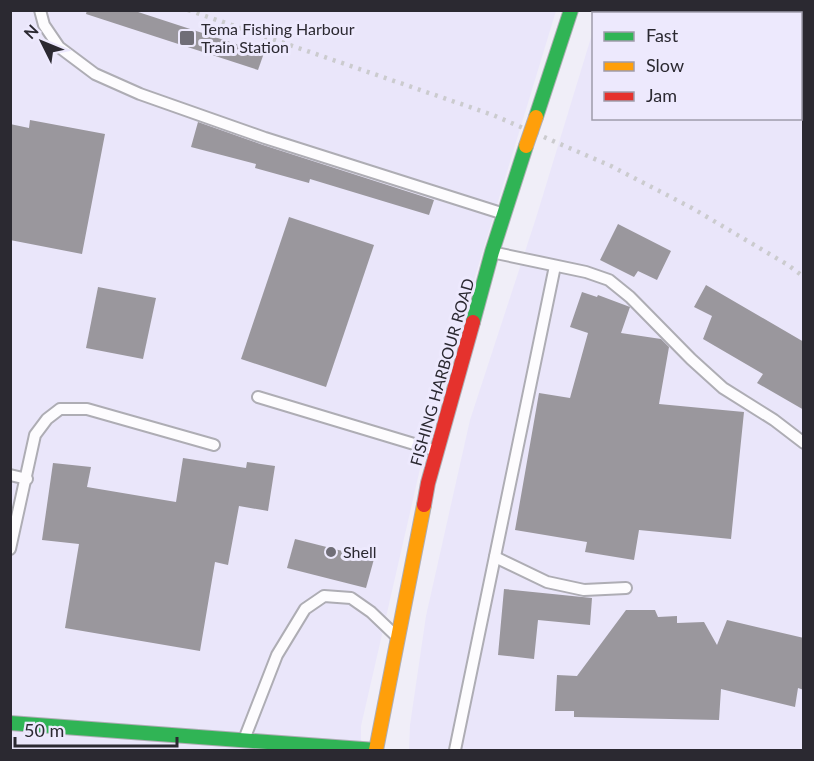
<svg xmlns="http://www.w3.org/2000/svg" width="814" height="761" viewBox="0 0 814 761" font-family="Lato,sans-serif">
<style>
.built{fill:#eae6fa}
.building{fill:#9a979d}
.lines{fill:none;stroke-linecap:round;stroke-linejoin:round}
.lane-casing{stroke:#aeadb4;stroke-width:14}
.fast-casing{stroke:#aeadb4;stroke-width:16}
.slow-casing{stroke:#aeadb4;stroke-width:16}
.jam-casing{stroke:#aeadb4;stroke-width:16}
.lane{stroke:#fdfcfe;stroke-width:10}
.fast{stroke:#30b455;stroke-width:14}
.slow{stroke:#ff9f0a;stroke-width:14}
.jam{stroke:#e5322d;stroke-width:14}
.rail{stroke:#cbcbce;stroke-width:4.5;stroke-dasharray:3 6;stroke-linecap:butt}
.slow-bridge-casing{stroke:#aeadb4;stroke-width:16;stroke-linecap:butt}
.slow-bridge{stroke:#ff9f0a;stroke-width:14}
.poi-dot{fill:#706e77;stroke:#ede9fd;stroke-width:2}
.labels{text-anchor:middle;stroke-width:6;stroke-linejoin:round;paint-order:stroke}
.poi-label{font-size:16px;fill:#2b2931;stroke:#ede9fd;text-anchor:start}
.street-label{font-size:16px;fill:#2b2931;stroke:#ede9fd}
</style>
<rect width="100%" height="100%" fill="#f0eef8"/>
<g class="built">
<polygon points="10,11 556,11 431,421 361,726 361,750 11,750"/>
<polygon points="600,11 803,11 803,750 409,750 410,725 426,616 470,420 536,218 593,31 594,118 800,118 800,14 599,13"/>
</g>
<g class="building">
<polygon points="87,10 132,10 264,53 258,70 86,14"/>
<polygon points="30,120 105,134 82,254 10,240 10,124 29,128"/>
<polygon points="198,122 263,145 434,200 429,215 310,179 309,183 255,168 256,164 191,147"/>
<polygon points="289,217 374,245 326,387 241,359"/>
<polygon points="618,224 671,251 657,280 638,271 634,277 600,260"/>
<polygon points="706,285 804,342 804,410 757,383 763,374 703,339 712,316 694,307"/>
<polygon points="98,287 156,298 143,359 86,348"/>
<polygon points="582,292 597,297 598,295 630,307 621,333 661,339 669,347 659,404 744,412 731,539 639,530 634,560 585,552 587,542 515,530 539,393 570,398 588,333 570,327"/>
<polygon points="183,458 246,468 247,462 275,466 268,511 239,506 228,565 215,562 200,651 65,628 79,544 42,540 53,463 91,467 87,487 176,502"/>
<polygon points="295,539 374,559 366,588 287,568"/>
<polygon points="504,589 592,598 590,625 538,620 534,659 498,655"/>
<polygon points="626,610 655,610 658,617 677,616 677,623 704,622 717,645 727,620 804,638 804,690 798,688 795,707 721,689 719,720 574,717 574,711 555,711 557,675 577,676"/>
</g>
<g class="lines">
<g class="lane-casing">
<g id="lane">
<polyline points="40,10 44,25 59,47 95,74 140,94 265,138 501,213"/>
<polyline points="648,10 656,14"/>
<polyline points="800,59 804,60"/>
<polyline points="496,253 586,272 609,280 630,297 691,359 723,388 774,420 804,443"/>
<polyline points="258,397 434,450"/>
<polyline points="10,475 27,479"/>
<polyline points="10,549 35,435 47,419 60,409 87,409 214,445"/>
<polyline points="495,557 547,582 584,590 626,588"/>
<polyline points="245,737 277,655 305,609 324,596 351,598 371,612 394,634"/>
<polyline points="455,750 555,266"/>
</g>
</g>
<g class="fast-casing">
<g id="fast">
<polyline points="536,117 571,10"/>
<polyline points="473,322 492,252 526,146"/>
<polyline points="10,723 376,750"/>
</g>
</g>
<g class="slow-casing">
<polyline id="slow" points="376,750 424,505"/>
</g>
<g class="jam-casing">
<polyline id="jam" points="424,505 428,483 473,322"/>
</g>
<use href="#lane" class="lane"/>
<use href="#fast" class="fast"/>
<use href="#slow" class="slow"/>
<use href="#jam" class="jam"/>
<polyline class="rail" points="188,10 493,115 611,166 692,208 788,265 804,277"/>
<g class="slow-bridge-casing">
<polyline id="slow-bridge" points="526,146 536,117"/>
</g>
<use href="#slow-bridge" class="slow-bridge"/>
</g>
<g class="poi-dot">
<rect x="179" y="30" width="16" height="16" rx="3"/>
<circle cx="331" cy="552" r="6"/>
</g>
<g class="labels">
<g class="poi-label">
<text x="201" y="35">Tema Fishing Harbour<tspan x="201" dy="18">Train Station</tspan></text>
<text x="343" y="558">Shell</text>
</g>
<g class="street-label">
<text transform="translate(442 372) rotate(-74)" y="6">FISHING HARBOUR ROAD</text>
</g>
</g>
<rect width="814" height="761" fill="none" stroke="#2b2931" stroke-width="24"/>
<rect x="592" y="12" width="210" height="108" fill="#ede9fd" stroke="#9f9cab" stroke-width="1.5"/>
<rect x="604" y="32" width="30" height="9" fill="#30b455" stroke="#9f9cab" stroke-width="1.5"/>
<text x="646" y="42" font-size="18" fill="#2b2931">Fast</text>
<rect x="604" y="62" width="30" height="9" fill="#ff9f0a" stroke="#9f9cab" stroke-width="1.5"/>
<text x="646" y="72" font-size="18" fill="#2b2931">Slow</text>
<rect x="604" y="92" width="30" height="9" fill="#e5322d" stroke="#9f9cab" stroke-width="1.5"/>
<text x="646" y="102" font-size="18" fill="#2b2931">Jam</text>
<g transform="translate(42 42) rotate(313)" stroke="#ede9fd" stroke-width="4.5" paint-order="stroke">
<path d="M0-4.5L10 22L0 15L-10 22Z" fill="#2b2931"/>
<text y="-9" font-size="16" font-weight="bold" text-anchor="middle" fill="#2b2931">N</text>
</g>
<path d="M15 737v9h162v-9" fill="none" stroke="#2b2931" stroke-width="3"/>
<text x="24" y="737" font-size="18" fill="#2b2931" stroke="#ede9fd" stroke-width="4.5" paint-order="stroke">50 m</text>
</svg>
